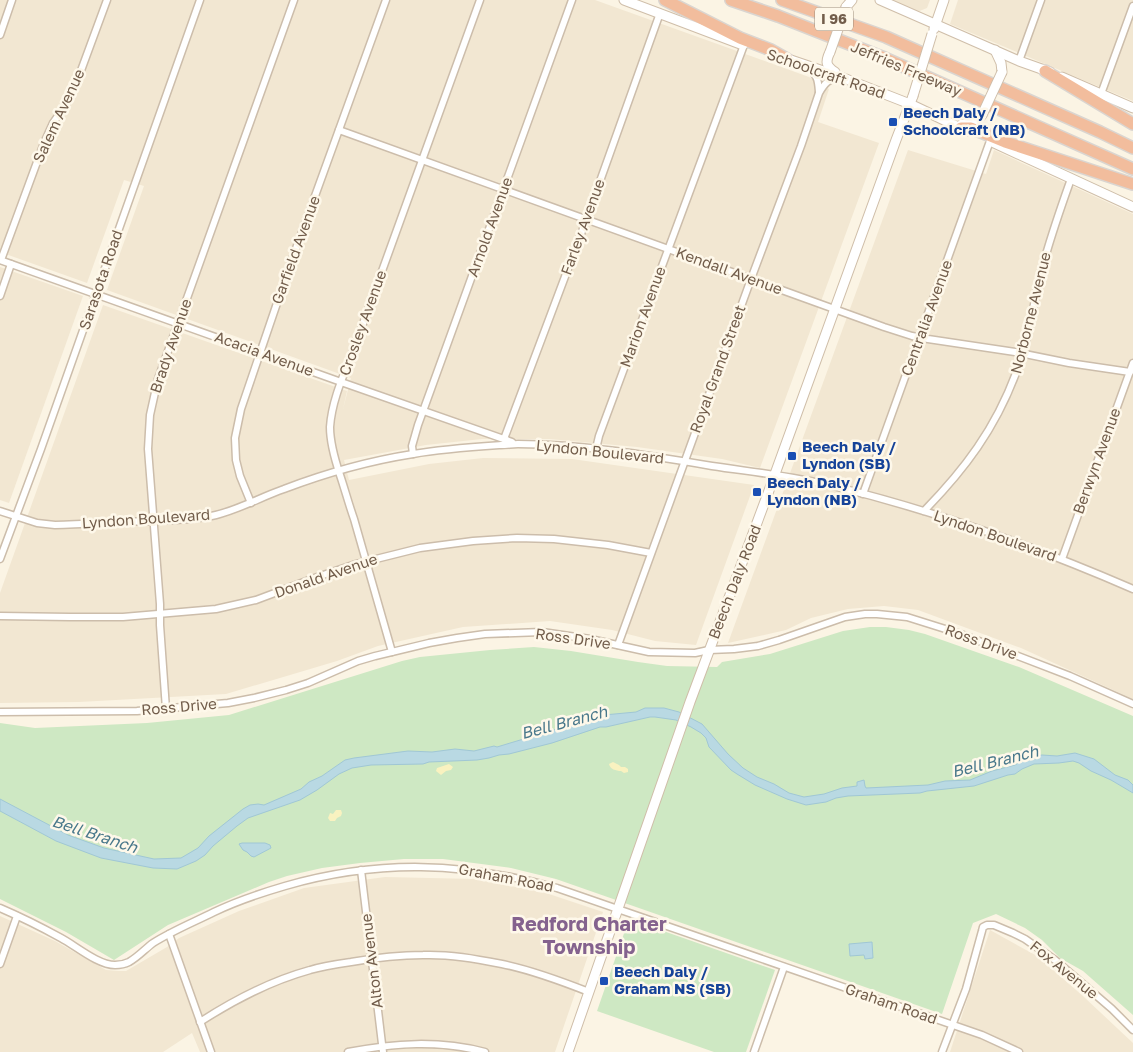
<svg xmlns="http://www.w3.org/2000/svg" width="1133" height="1052" viewBox="0 0 1133 1052" font-family="'Golos Text',sans-serif">
<style>
.residential{fill:#f2e7d2}
.green{fill:#cee8c3}
.sand{fill:#f9f2c0}
.water{fill:#b9d9e3;stroke:#a0c7d5}
.lines{fill:none;stroke-linecap:round;stroke-linejoin:round}
.minor-casing{stroke:#ccbdab;stroke-width:9}
.secondary-casing{stroke:#cfbea9;stroke-width:11}
.motorway-casing{stroke:#dad5d0;stroke-width:14}
.minor{stroke:#fff;stroke-width:6}
.secondary{stroke:#fff;stroke-width:9}
.motorway{stroke:#f2bd9d;stroke-width:11}
.secondary-bridge-casing{stroke:#cfbea9;stroke-width:11;stroke-linecap:butt}
.secondary-bridge{stroke:#fff;stroke-width:9}
.transit-dot{fill:#1a4fb4;stroke:#fef8ea;stroke-width:2}
.labels{text-anchor:middle;stroke-width:5;stroke-linejoin:round;paint-order:stroke}
.shield{fill:#fef8ea;stroke:#9c8c7b;stroke-width:1}
.shield-label{font-size:14px;font-weight:bold;fill:#725d4b}
.street-label{font-size:15px;fill:#725d4b;stroke:#fef8ea}
.transit-label{font-size:15px;font-weight:bold;fill:#164399;stroke:#fef8ea;text-anchor:start}
.water-label{font-size:16px;font-style:italic;fill:#49788b;stroke:#fef8ea}
.district-label{font-size:20px;font-weight:bold;fill:#84628e;stroke:#fef8ea}
</style>
<rect width="100%" height="100%" fill="#fbf4e4"/>
<g class="residential">
<polygon points="0,0 595,0 809,77 829,89 818,122 879,143 760,468 722,459 637,447 549,439 482,439 426,445 344,460 349,480 429,464 483,458 572,459 754,485 696,645 655,641 612,630 550,621 463,627 378,646 337,661 226,694 79,702 0,703 0,593 103,305 347,391 343,409 351,378 107,290 144,186 124,180 87,283 0,252"/>
<polygon points="892,0 930,0 927,8 917,12"/>
<polygon points="958,0 1133,0 1133,101 950,24"/>
<polygon points="908,150 986,174 994,150 1133,214 1133,699 1021,648 918,610 884,606 848,609 811,618 786,630 728,643"/>
<polygon points="0,267 83,296 9,503 0,500"/>
<polygon points="385,877 475,879 546,893 603,912 555,1052 200,1052 192,1033 163,1052 0,1052 0,916 55,941 106,970 119,971 126,971 167,947 179,938 239,911 304,888"/>
<polygon points="990,930 1037,956 1084,997 1133,1043 1133,1052 950,1052"/>
</g>
<g class="green">
<polygon points="870,627 886,627 909,630 925,634 1019,667 1133,716 1133,1015 1083,971 1060,958 1042,940 1025,928 996,914 973,923 942,1014 556,879 511,868 443,859 404,859 360,863 322,868 287,876 269,882 168,925 114,960 66,932 0,899 0,723 35,728 147,723 229,715 402,661 420,657 490,650 534,647 571,651 638,662 667,666 717,667 722,662 770,654 843,631"/>
<polygon points="629,919 775,970 746,1052 714,1052 597,1011"/>
</g>
<g class="sand">
<path d="M613,762L619,765L621,767H625L628,769V772L624,773L621,771C616,771 610,769 609,764Z"/>
<polygon points="449,764 453,767 451,770 446,771 441,775 436,771 437,768"/>
<polygon points="336,810 341,810 342,813 341,816 337,818 335,821 330,821 328,818 330,813 333,814"/>
</g>
<g class="water">
<polygon points="645,708 664,708 679,712 702,724 728,754 743,768 757,777 774,784 789,793 804,797 824,794 842,788 857,786 857,782 864,780 865,786 866,788 928,785 945,781 970,780 992,771 1015,765 1025,759 1031,757 1042,755 1057,756 1075,753 1094,759 1115,775 1128,780 1133,785 1133,793 1111,780 1091,771 1079,763 1073,761 1059,763 1034,764 1022,769 1015,774 1008,775 974,786 927,791 920,793 848,796 836,798 826,802 806,805 787,799 755,785 737,774 731,770 709,747 706,738 701,733 691,727 676,720 655,717 650,717 606,727 600,727 552,743 509,754 499,755 489,758 477,760 429,762 423,764 371,765 352,768 339,774 317,790 300,800 248,818 237,826 213,846 205,855 196,861 177,869 153,868 101,858 56,841 0,811 0,799 68,835 104,848 154,859 181,858 198,848 209,836 243,809 250,805 258,804 264,805 301,789 309,782 322,776 345,760 354,758 408,751 432,752 455,749 474,751 494,746 497,747 560,728 593,716 636,712"/>
<polygon points="242,843 265,843 270,845 271,848 254,857 251,856 247,852 243,850 239,844"/>
<polygon points="872,942 873,958 865,959 864,955 850,956 849,944"/>
</g>
<g class="lines">
<g class="minor-casing">
<g id="minor">
<polyline points="0,35 12,0"/>
<polyline points="1019,61 1041,0"/>
<path d="M806,67C818,76 818,79 819,92"/>
<polyline points="1101,94 1133,6"/>
<polyline points="339,130 884,327 912,336 928,339 1015,352 1069,363 1130,372"/>
<polyline points="0,260 341,382 512,442"/>
<polyline points="1,260 44,143 53,123 65,106 79,76 107,0"/>
<polyline points="0,296 11,264"/>
<polyline points="504,439 584,226 660,13"/>
<polyline points="596,449 599,436 744,45"/>
<polyline points="413,454 412,446 418,425 572,0"/>
<polyline points="863,494 990,141"/>
<polyline points="251,503 240,476 236,460 235,438 241,409 290,265 386,0"/>
<path d="M0,511L37,523L55,525C87,524 118,522 150,521C172,520 195,520 216,515C240,509 261,497 284,489C326,473 368,461 413,454C442,449 472,447 501,445C507,445 513,444 518,444C583,444 648,455 712,466C752,472 793,476 833,486C936,511 1036,547 1133,589"/>
<path d="M924,511C965,469 995,429 1016,373C1028,344 1032,311 1039,281C1047,246 1059,213 1071,179"/>
<polyline points="0,559 41,449 200,0"/>
<polyline points="1062,559 1133,363"/>
<polyline points="0,616 70,617 123,617 216,609 256,600 320,576 356,564 420,548 473,541 517,538 554,539 608,545 651,553"/>
<path d="M618,645L751,279L801,146L819,93C824,84 829,78 840,77"/>
<path d="M392,652C379,608 367,563 354,519C349,505 345,490 340,475C335,460 330,444 330,427C332,398 346,370 356,343L480,0"/>
<polyline points="166,709 160,625 160,604 148,449 150,415 158,379 294,0"/>
<polyline points="0,712 137,711 228,703 254,698 286,690 308,683 358,661 375,656 429,643 457,638 485,634 542,632 590,639 649,652 695,653 709,650 734,649 758,646 779,640 845,617 865,614 877,614 907,617 958,633 1070,676 1133,704"/>
<polyline points="361,870 383,1052"/>
<path d="M0,908C21,917 41,927 61,938C76,946 98,965 115,965C120,965 125,964 129,962C138,957 145,949 153,943C172,931 194,922 214,912C237,901 261,893 285,886C379,859 463,862 557,888L982,1035L1019,1052"/>
<polyline points="169,934 211,1052"/>
<polyline points="0,964 17,916"/>
<path d="M200,1022C234,1000 270,981 310,970C323,966 337,964 351,962C374,958 399,955 423,955C449,954 476,959 502,964C532,970 561,981 589,992"/>
<path d="M348,1052C394,1043 439,1040 485,1052"/>
<polyline points="754,1052 784,967"/>
<polyline points="942,1052 966,989 982,931 983,927 987,925 994,925 1013,933 1025,939 1055,960 1112,1009 1133,1030"/>
</g>
</g>
<g class="secondary-casing">
<g id="secondary">
<polyline points="624,0 743,45"/>
<polyline points="880,0 1019,61 1050,72"/>
<polyline points="846,7 852,0"/>
<polyline points="934,29 944,0"/>
<polyline points="995,50 1001,63 1002,72"/>
<path d="M830,52C825,62 826,66 835,72"/>
<polyline points="782,57 841,77 910,104 967,131"/>
<polyline points="1062,77 1133,108"/>
<path d="M962,124C971,124 976,121 982,115"/>
<polyline points="992,142 1133,207"/>
<polyline points="568,1052 690,702 767,496 896,140 913,96"/>
</g>
</g>
<g class="motorway-casing">
<g id="motorway">
<polyline points="665,0 740,38 771,50 787,59"/>
<polyline points="731,0 778,16 882,57 1133,169"/>
<polyline points="782,0 886,37 1100,132 1133,148"/>
<polyline points="1045,71 1133,124"/>
<polyline points="961,128 971,128 1005,142 1133,184"/>
</g>
</g>
<use href="#minor" class="minor"/>
<use href="#secondary" class="secondary"/>
<use href="#motorway" class="motorway"/>
<g class="secondary-bridge-casing">
<g id="secondary-bridge">
<polyline points="830,52 846,7"/>
<polyline points="913,96 932,34"/>
<polyline points="982,115 1002,72"/>
</g>
</g>
<use href="#secondary-bridge" class="secondary-bridge"/>
</g>
<g class="transit-dot">
<rect x="888" y="117" width="10" height="10" rx="2.5"/>
<rect x="787" y="451" width="10" height="10" rx="2.5"/>
<rect x="752" y="487" width="10" height="10" rx="2.5"/>
<rect x="599" y="976" width="10" height="10" rx="2.5"/>
</g>
<g class="labels">
<rect class="shield" x="815" y="7.5" width="38" height="23" rx="4"/>
<g class="shield-label">
<text x="834" y="24">I 96</text>
</g>
<g class="street-label">
<text transform="translate(906 69) rotate(23)" y="5">Jeffries Freeway</text>
<text transform="translate(826 74) rotate(19)" y="5">Schoolcraft Road</text>
<text transform="translate(59 116) rotate(-65)" y="5">Salem Avenue</text>
<text transform="translate(490 227) rotate(-70)" y="5">Arnold Avenue</text>
<text transform="translate(583 227) rotate(-70)" y="5">Farley Avenue</text>
<text transform="translate(296 250) rotate(-70)" y="5">Garfield Avenue</text>
<text transform="translate(729 271) rotate(20)" y="5">Kendall Avenue</text>
<text transform="translate(101 280) rotate(-71)" y="5">Sarasota Road</text>
<text transform="translate(1031 313) rotate(-76)" y="5">Norborne Avenue</text>
<text transform="translate(643 317) rotate(-70)" y="5">Marion Avenue</text>
<text transform="translate(927 318) rotate(-70)" y="5">Centralia Avenue</text>
<text transform="translate(363 323) rotate(-70)" y="5">Crosley Avenue</text>
<text transform="translate(171 346) rotate(-71)" y="5">Brady Avenue</text>
<text transform="translate(264 354) rotate(20)" y="5">Acacia Avenue</text>
<text transform="translate(718 369) rotate(-70)" y="5">Royal Grand Street</text>
<text transform="translate(600 452) rotate(6)" y="5">Lyndon Boulevard</text>
<text transform="translate(1097 461) rotate(-70)" y="5">Berwyn Avenue</text>
<text transform="translate(146 519) rotate(-4)" y="5">Lyndon Boulevard</text>
<text transform="translate(995 536) rotate(19)" y="5">Lyndon Boulevard</text>
<text transform="translate(326 576) rotate(-19)" y="5">Donald Avenue</text>
<text transform="translate(735 582) rotate(-69)" y="5">Beech Daly Road</text>
<text transform="translate(573 639) rotate(8)" y="5">Ross Drive</text>
<text transform="translate(981 642) rotate(20)" y="5">Ross Drive</text>
<text transform="translate(179 707) rotate(-5)" y="5">Ross Drive</text>
<text transform="translate(506 878) rotate(11)" y="5">Graham Road</text>
<text transform="translate(372 961) rotate(-97)" y="5">Alton Avenue</text>
<text transform="translate(1064 970) rotate(39)" y="5">Fox Avenue</text>
<text transform="translate(891 1004) rotate(19)" y="5">Graham Road</text>
</g>
<g class="transit-label">
<text x="903" y="118">Beech Daly /<tspan x="903" dy="17">Schoolcraft (NB)</tspan></text>
<text x="802" y="452">Beech Daly /<tspan x="802" dy="17">Lyndon (SB)</tspan></text>
<text x="767" y="488">Beech Daly /<tspan x="767" dy="17">Lyndon (NB)</tspan></text>
<text x="614" y="977">Beech Daly /<tspan x="614" dy="17">Graham NS (SB)</tspan></text>
</g>
<g class="water-label">
<text transform="translate(564 722) rotate(-15)" y="6">Bell Branch</text>
<text transform="translate(995 761) rotate(-14)" y="6">Bell Branch</text>
<text transform="translate(95 834) rotate(18)" y="6">Bell Branch</text>
</g>
<g class="district-label">
<text x="589" y="931">Redford Charter<tspan x="589" dy="23">Township</tspan></text>
</g>
</g>
</svg>
